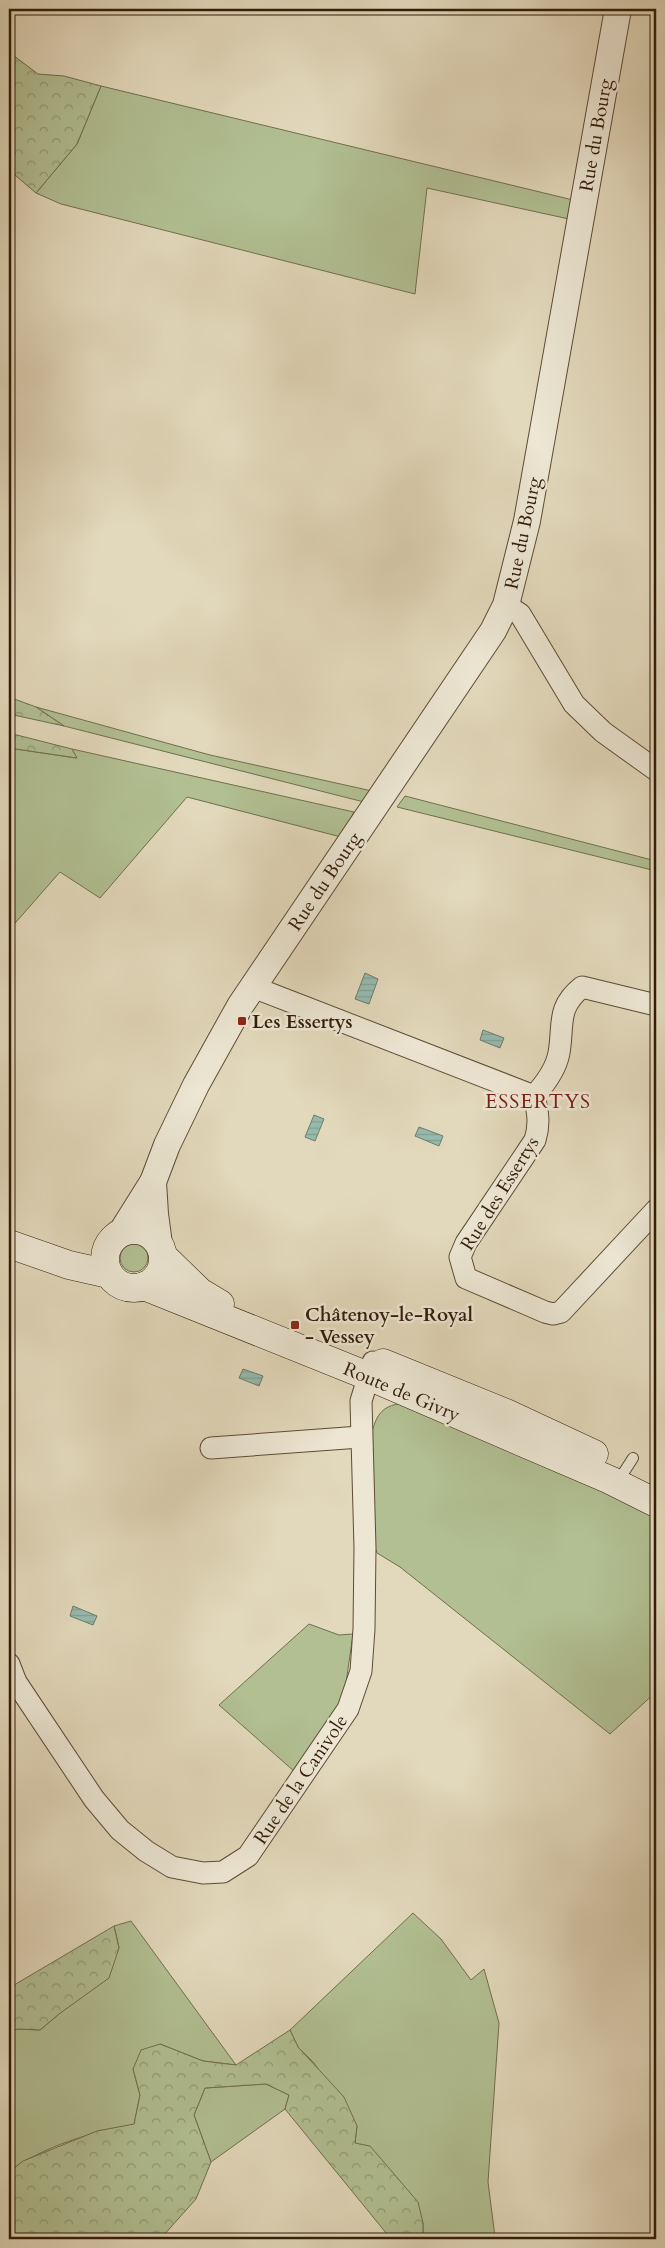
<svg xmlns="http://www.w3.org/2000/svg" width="665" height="2248" viewBox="0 0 665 2248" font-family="Cardo,serif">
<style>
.green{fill:#b1bf92;stroke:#726e4d}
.forest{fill:url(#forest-crowns);stroke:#726e4d}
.water{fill:url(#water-rules);stroke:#6d7b6c}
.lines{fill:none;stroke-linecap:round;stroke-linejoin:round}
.service-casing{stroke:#5e4b35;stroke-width:12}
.minor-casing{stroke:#5e4b35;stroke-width:23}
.tertiary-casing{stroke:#5e4b35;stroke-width:28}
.secondary-casing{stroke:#321c08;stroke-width:29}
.service{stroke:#ece6d3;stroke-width:10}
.minor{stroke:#ece6d3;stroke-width:21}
.tertiary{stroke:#ece6d3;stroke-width:26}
.secondary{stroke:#ece6d3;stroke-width:28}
.poi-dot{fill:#8f2418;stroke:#ece6d3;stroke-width:2}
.labels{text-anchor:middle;stroke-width:5;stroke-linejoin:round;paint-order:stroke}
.street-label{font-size:19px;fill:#321c08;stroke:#ece6d3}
.poi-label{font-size:19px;font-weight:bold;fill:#321c08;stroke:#ece6d3;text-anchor:start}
.neighbourhood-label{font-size:20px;letter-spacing:1px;fill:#7a1f14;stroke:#ece6d3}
</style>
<defs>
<pattern id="forest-crowns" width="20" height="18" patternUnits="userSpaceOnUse" patternTransform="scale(1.25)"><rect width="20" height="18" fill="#b1bf92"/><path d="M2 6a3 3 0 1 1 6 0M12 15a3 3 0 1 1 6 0" fill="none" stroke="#919a75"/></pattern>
<pattern id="water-rules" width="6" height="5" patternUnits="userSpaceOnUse" patternTransform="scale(1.25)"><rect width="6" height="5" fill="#95baae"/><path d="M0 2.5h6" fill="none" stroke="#819f94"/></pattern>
</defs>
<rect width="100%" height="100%" fill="#e2d8bb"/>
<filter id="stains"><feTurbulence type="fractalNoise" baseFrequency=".004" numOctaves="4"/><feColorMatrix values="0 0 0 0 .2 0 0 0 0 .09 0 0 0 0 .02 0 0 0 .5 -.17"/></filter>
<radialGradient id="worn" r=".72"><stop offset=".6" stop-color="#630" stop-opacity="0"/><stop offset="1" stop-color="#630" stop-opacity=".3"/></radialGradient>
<g class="green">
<polygon points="101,86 573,200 569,219 427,188 415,294 61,204 36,193 77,144"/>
<polygon points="36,707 210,755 372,791 364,802 64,726"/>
<polygon points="9,748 76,758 72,749 354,812 341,837 187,797 100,898 60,872 9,930"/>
<polygon points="405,796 656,861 656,871 397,807"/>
<circle cx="134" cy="1258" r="14"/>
<path d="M409,1402L656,1511V1692L610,1734L400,1567L377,1553L373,1542L372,1432C378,1409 386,1405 409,1402Z"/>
<polygon points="309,1624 339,1635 353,1634 345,1690 332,1719 295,1772 219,1705"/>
<polygon points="413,1913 441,1939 471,1980 484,1969 499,2023 488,2182 495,2237 492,2239 423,2239 423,2223 355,2143 357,2126 314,2063 298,2047 290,2030"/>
<path d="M131,1921L236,2065L203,2061L160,2044L133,2069L140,2095L134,2125C92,2132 43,2146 9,2172V2031L18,2029L40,2030L59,2014L119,1948L114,1926Z"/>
<polygon points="266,2084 289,2095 285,2109 211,2162 194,2115 205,2088"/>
</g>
<g class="forest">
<polygon points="9,52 38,74 64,76 101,86 77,144 36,193 9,170"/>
<polygon points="9,697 36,707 64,726 9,714"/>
<polygon points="9,733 72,749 77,758 9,748"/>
<polygon points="114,1926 119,1948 109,1978 59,2014 40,2030 18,2029 9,2031 9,1988"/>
<polygon points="290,2030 298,2047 344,2097 357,2126 355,2143 370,2146 418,2202 423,2223 423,2239 391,2239 285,2109 289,2095 266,2084 205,2088 194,2115 211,2162 196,2199 162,2237 156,2239 9,2239 9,2172 23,2161 97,2131 134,2124 140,2095 133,2069 141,2050 160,2044 203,2061 236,2065"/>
</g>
<g class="water">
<polygon points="365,973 378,979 369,1004 355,999"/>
<polygon points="483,1030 504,1038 500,1048 480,1040"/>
<polygon points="314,1115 324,1119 315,1141 305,1137"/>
<polygon points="419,1127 443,1136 439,1146 415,1136"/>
<polygon points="243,1369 263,1376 259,1386 239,1378"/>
<polygon points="73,1606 97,1616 93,1625 70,1616"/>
</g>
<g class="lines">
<g class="service-casing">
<polyline id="service" points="617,1483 633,1458"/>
</g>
<g class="minor-casing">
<g id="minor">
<polyline points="506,605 520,614 574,704 603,732 656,770"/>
<polyline points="253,987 534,1096"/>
<path d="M534,1096C538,1112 540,1124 535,1140L466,1243L460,1257L466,1278L545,1312L553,1314L561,1312L656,1210"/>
<path d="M534,1096C545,1084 556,1069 559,1053C564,1024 556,1008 582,987L656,1005"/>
<polyline points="211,1448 360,1437"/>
<polyline points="9,1664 16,1682 94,1799 120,1830 146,1851 172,1867 203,1873 223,1872 248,1856 348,1709 361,1671 364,1629 365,1548 361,1401 373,1362"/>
</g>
</g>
<g class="tertiary-casing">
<g id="tertiary">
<polyline points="153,1182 155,1214 159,1244"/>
<polyline points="121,1233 153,1182 167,1145 196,1085 240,1006 493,631 506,605 527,521 618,9"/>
</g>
</g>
<g class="secondary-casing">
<g id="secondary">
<circle cx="134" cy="1259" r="29"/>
<polyline points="9,1244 69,1265 109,1274"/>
<polyline points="163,1256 200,1292 220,1304"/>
<polyline points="144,1286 368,1376 610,1480 656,1503"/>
<polyline points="383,1363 506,1413 594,1454"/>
</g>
</g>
<use href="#service" class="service"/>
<use href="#minor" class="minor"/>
<use href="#tertiary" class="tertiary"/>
<use href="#secondary" class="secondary"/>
</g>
<g class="poi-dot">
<rect x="237" y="1016" width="10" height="10" rx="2.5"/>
<rect x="290" y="1320" width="10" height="10" rx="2.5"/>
</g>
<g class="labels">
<g class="street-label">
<text transform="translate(595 135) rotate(-80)" y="7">Rue du Bourg</text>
<text transform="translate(522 533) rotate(-78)" y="7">Rue du Bourg</text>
<text transform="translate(324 881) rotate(-56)" y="7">Rue du Bourg</text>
<text transform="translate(499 1193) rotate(-58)" y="7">Rue des Essertys</text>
<text transform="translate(402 1391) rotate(23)" y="7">Route de Givry</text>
<text transform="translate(300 1779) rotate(-56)" y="7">Rue de la Canivole</text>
</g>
<g class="poi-label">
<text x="252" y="1028">Les Essertys</text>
<text x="305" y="1321">Châtenoy-le-Royal<tspan x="305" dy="22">- Vessey</tspan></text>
</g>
<g class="neighbourhood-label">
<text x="538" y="1108">ESSERTYS</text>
</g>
</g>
<rect width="665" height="2248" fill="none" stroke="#e2d8bb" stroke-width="30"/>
<rect x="10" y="10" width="645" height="2228" fill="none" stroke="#321c08" stroke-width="2.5"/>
<rect x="15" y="15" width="635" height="2218" fill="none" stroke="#321c08"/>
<rect width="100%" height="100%" filter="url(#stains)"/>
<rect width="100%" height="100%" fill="url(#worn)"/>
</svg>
